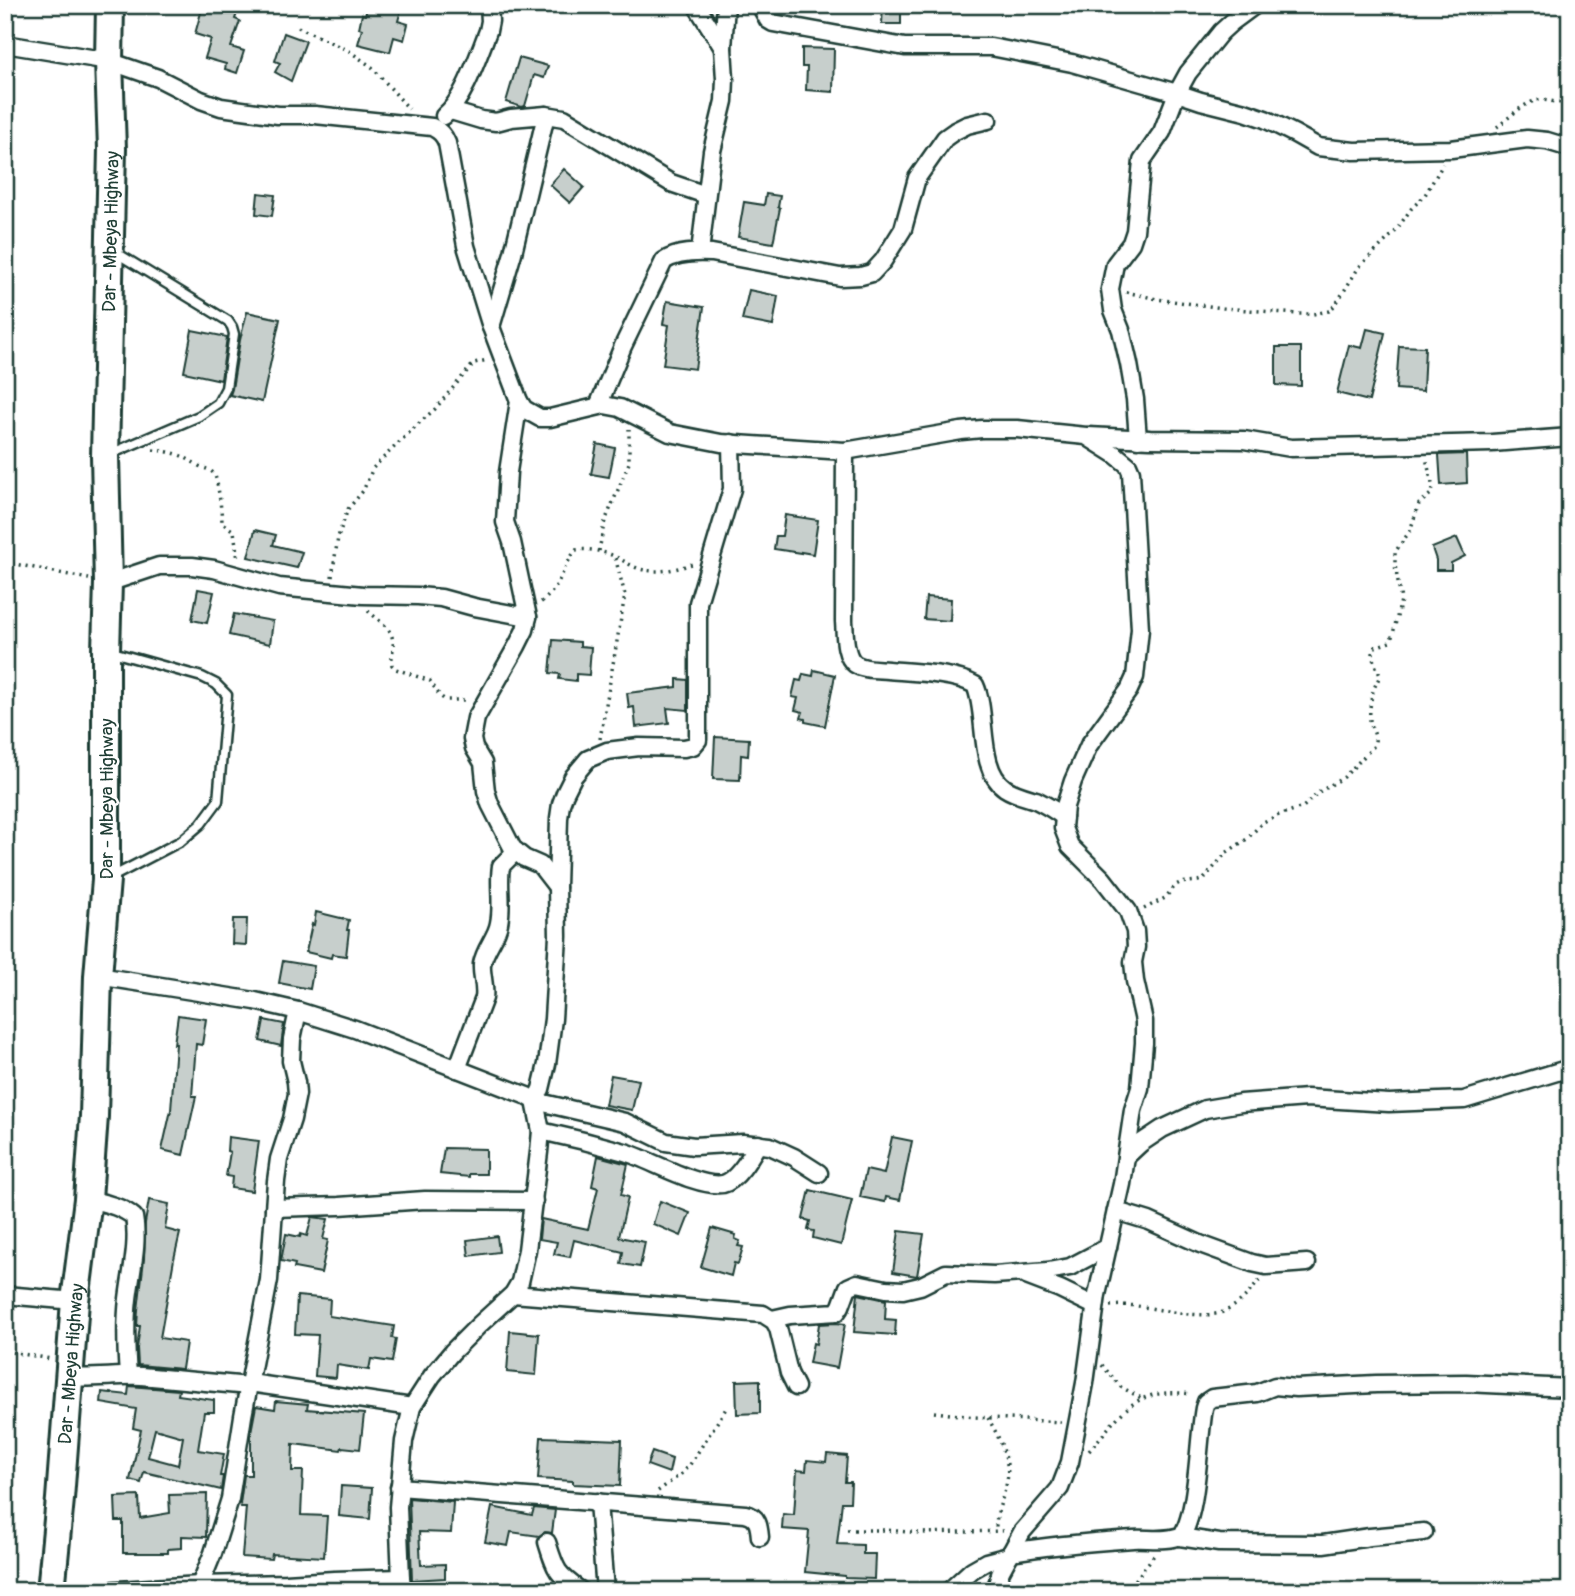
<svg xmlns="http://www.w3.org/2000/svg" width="1575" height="1596" viewBox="0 0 1575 1596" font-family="Pangolin,sans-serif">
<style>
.building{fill:#c7cfcc;stroke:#1f3d34;stroke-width:2;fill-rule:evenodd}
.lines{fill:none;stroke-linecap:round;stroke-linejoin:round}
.service-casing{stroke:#1f3d34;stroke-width:13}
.minor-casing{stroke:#1f3d34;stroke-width:21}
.trunk-casing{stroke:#1f3d34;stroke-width:32}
.path{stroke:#1f3d34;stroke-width:3.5;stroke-dasharray:2 5;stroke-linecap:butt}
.service{stroke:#fff;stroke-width:8}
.minor{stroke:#fff;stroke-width:16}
.trunk{stroke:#fff;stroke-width:26}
.labels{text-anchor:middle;stroke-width:5;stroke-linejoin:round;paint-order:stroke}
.street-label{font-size:19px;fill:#1f3d34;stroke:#fff}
</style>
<rect width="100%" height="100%" fill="#fff"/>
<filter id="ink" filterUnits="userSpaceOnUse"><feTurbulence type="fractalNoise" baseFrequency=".0143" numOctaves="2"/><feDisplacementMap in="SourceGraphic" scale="14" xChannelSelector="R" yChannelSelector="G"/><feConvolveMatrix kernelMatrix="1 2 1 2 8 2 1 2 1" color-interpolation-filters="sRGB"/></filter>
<g filter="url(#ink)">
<g class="building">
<polygon points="203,5 240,5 235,19 240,21 231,47 244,51 237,73 225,69 226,64 205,58 211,39 195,34"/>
<polygon points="368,5 383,5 401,10 398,21 408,24 404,40 394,37 390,52 358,44 362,29 359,28 362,14 365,15"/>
<polygon points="883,5 901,5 901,24 882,24"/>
<polygon points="284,33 306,41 291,81 275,72 280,63 275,61"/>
<polygon points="802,48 834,49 833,92 806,90 807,67 802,67"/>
<polygon points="519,58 548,66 544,78 534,75 525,106 522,107 506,102"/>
<polygon points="564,169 584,187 570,203 550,185"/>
<polygon points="258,193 275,195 272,216 256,214"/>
<polygon points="766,194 780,196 778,207 780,208 773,243 738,237 744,202 764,205"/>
<polygon points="749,290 778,296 773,326 742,320"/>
<polygon points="667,301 704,307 695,369 663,365 669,325 663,324"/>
<polygon points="247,312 280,319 262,402 230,395 232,389 240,340"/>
<polygon points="1367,329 1385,333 1369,401 1337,393 1349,345 1362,348"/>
<polygon points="192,330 227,337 221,380 184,372"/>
<polygon points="1399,346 1425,347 1423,391 1396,389"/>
<polygon points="1276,347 1301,347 1301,386 1276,385"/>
<polygon points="597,444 615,448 609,477 591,474"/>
<polygon points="1466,454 1467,483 1441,485 1439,455"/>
<polygon points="785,515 818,520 813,554 801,552 801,553 774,549 776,536 782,536"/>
<polygon points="255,530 276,535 273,545 302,552 297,568 248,557"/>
<polygon points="1457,538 1465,556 1451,563 1451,570 1436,570 1436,560 1432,548"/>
<polygon points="198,589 214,592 207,623 192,620"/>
<polygon points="926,597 951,599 950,621 924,619"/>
<polygon points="234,614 273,621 270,644 229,635"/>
<polygon points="553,640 580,642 580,646 591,647 589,675 576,674 576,681 559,679 560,674 550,673"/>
<polygon points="814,670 835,675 825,726 805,722 805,719 801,718 803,712 795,710 798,698 792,697 796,680 801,681 803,674 813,676"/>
<polygon points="677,679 688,680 688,710 667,708 669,723 636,727 634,707 629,708 627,693 677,687"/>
<polygon points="715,737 749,739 748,756 741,755 740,780 713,779"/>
<polygon points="316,912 349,920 347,930 349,930 346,956 332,954 331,958 306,952 312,924 314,925"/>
<polygon points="233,919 247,919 246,945 232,944"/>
<polygon points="283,961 314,966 310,989 279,983"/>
<polygon points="178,1015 206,1019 202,1045 196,1044 192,1096 196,1096 183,1155 162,1150 171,1110 176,1044 174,1044"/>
<polygon points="264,1020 284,1024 281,1046 260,1041"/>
<polygon points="611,1075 639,1080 632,1110 605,1105"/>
<polygon points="228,1137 259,1141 252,1191 231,1188 232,1177 226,1176 230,1152 227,1151"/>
<polygon points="892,1137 912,1141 900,1200 886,1197 885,1202 860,1197 866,1170 884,1174"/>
<polygon points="444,1148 486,1149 486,1174 469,1174 469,1177 440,1174"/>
<polygon points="598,1156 628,1164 621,1195 628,1197 619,1237 645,1242 640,1267 621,1264 623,1252 574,1240 570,1257 554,1254 557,1242 539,1239 541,1219 588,1229 598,1188 592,1186"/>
<polygon points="810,1190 852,1200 841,1245 813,1238 814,1231 808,1230 810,1221 803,1219"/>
<polygon points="149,1200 169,1204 165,1229 180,1233 174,1259 160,1338 186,1342 182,1369 138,1365 137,1348 140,1326 137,1326 138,1310 144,1259 145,1223"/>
<polygon points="660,1201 690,1213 681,1236 653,1224"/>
<polygon points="312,1217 328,1219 323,1239 328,1240 321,1273 294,1268 295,1264 281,1261 286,1234 300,1237 301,1234 307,1236"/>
<polygon points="712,1228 736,1235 735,1239 740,1241 738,1246 743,1247 738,1264 734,1263 731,1276 701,1267"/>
<polygon points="899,1231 924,1234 917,1276 893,1272"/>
<polygon points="497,1236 499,1252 469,1256 467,1240"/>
<polygon points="858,1294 886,1300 885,1319 896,1320 895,1335 854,1332"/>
<polygon points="297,1296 330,1299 329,1316 394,1326 392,1338 396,1339 392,1362 371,1359 369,1370 337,1365 336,1378 315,1376 318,1335 295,1334"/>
<polygon points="836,1323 845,1324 837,1368 809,1363 813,1343 816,1344 819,1324"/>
<polygon points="510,1331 539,1334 536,1375 507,1372"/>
<polygon points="760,1380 760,1413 737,1414 736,1381"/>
<path d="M129,1386L179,1390L178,1395L214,1400V1412H204L198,1450L224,1454L220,1476H223L221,1490L144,1472L141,1483L130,1480L141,1430L133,1428L136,1409L101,1403L102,1392L128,1395ZM155,1429L183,1437L178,1465L148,1457Z"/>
<polygon points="276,1401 308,1404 307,1409 364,1414 360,1449 342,1447 341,1450 293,1444 292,1471 303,1471 301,1515 327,1516 324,1557 272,1554 271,1559 242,1557 246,1507 241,1507 240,1504 244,1475 251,1475 251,1432 256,1406 275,1409"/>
<polygon points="541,1437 622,1440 620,1486 573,1484 573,1481 538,1479"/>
<polygon points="652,1452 672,1459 669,1473 647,1465"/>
<polygon points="827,1454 847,1456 845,1482 851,1482 850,1502 842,1502 837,1544 863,1545 863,1554 875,1554 874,1579 845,1578 845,1576 805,1572 809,1531 782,1529 783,1514 794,1515 797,1470 806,1471 807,1460 826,1462"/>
<polygon points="341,1486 372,1488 370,1519 339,1516"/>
<polygon points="207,1494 206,1537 182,1536 182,1548 168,1549 168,1553 123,1553 123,1521 116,1521 115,1497 139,1496 140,1518 170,1513 169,1495"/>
<polygon points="409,1498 453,1502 451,1533 419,1532 421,1565 445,1564 445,1578 412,1580"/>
<polygon points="492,1507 532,1515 534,1508 555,1510 552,1533 545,1532 539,1536 511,1532 508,1546 485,1542"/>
</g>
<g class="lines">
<g class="service-casing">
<g id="service">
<polyline points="108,455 199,416 218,403 226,388 234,334 232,327 228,321 115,252"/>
<polyline points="109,651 202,677 216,684 227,695 218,801 201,824 181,841 110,878"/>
</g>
</g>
<g class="minor-casing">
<g id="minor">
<polyline points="696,5 723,48"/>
<polyline points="760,5 768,20 773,23 905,47 991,47 1072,63 1177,93 1201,101 1245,112 1265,119 1295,134 1318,147 1354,151 1451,149 1527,139 1547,141 1570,148"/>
<path d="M5,44L109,61L158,78L201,100L221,107L278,115H315L432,127C440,131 444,135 447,143L466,246L491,327L519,401L524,409L540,418H550L604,405L620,408L670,433L721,443L845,451L961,431L982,429H1017L1086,436L1116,455L1128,465L1131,472L1140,629L1135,677L1129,690L1089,745L1073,781L1065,806L1063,828L1070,846L1103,879L1128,911L1135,931L1136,947L1133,962L1135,981L1144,1021V1043L1140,1088L1133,1110L1122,1184L1097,1295L1085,1383L1070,1462L1060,1488L1022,1532L1001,1571L995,1591"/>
<polyline points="451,111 481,120 496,122 511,118 546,115 564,118 671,183 706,195"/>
<path d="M444,116C464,100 478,56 488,31L490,21L489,5"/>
<polyline points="700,252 712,151 724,101 725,79 723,48 726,5"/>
<polyline points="491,327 513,253 546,115"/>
<polyline points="519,401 508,472 505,522 512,542 528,617 525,630 517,646 476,718 472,739 474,748 483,763 486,791 490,804 513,849 524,858 540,865 557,887"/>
<path d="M598,406L623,346L664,261C677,252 696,252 712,253L840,277L861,276L872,273L883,261L903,229L917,178L945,138L955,131L967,125L988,120"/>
<polyline points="1088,436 1150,439 1244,440 1291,448 1492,443 1570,437"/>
<polyline points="1138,439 1135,399 1129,364 1121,330 1113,310 1110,289 1115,264 1131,243 1135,231 1142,161 1162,132 1177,93 1188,73 1221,32 1232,22 1255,5"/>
<polyline points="731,443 732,489 698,603 698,740 693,746 684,748 639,747 607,751 588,759 573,777 565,793 561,804 559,818 557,887 558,936 553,1019 547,1064 541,1089 535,1101 625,1122 666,1142 694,1146 743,1143 770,1146 794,1157 819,1173"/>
<path d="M845,451L844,621C845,633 844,656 855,664C864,670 878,669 888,670C911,672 955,673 975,685C988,713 977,769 1005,788C1014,794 1026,797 1036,800C1046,805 1055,810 1064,817"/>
<polyline points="108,583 159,566 192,566 214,569 279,587 363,595 418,596 441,598 474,607 528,617"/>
<polyline points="98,976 255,1001 298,1011 355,1029 527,1096 535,1101 541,1131 539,1152 527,1250 520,1282 513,1294 479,1325 452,1352 432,1376 412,1407 404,1441 398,1507 401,1578 403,1591"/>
<path d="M457,1069L484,998C486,986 481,975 482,964C485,948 497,937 499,923C503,904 498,885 501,866L516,851"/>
<path d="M541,1131C569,1137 597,1144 625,1152C651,1160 698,1188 723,1184C737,1181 751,1156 758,1144"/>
<polyline points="1127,1156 1141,1143 1162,1129 1205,1109 1241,1103 1307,1098 1389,1103 1464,1100 1570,1068"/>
<path d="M88,1199C104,1203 121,1206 134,1217C139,1244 131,1272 128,1299C125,1325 126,1349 128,1375"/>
<polyline points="274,1208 339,1206 425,1200 534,1201"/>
<polyline points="1116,1211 1149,1221 1200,1244 1252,1263 1266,1266 1307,1263"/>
<polyline points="1026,1276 1060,1289 1095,1306"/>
<polyline points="513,1294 763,1314 774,1321 778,1328 789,1373 796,1387"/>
<polyline points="5,1295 75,1301"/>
<polyline points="772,1319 790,1315 837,1312 841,1306 848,1287 857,1283 886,1289 903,1290 920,1286 946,1273 994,1275 1048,1271 1070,1267 1108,1247"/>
<path d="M68,1377C93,1379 117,1375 141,1376L249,1386"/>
<polyline points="250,1383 412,1407"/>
<path d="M399,1487L745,1514C758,1516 759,1526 760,1537"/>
<polyline points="598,1502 605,1591"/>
<polyline points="1180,1537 1219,1543 1323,1544 1370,1537 1424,1532"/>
<path d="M547,1542C556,1571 556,1573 581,1591"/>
<path d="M1011,1552C1051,1545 1092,1542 1133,1539C1148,1538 1168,1542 1182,1535C1198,1510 1198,1441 1204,1408L1206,1402L1212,1398L1257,1393L1275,1386L1296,1388L1376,1384L1466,1383L1570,1388"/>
<polyline points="200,1585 213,1553 230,1499 243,1416 269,1280 276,1181 279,1159 292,1119 297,1094 296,1082 291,1061 292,1039 298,1011"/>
<polyline points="101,1591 200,1585 286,1583 334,1580 401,1578"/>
<polyline points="949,1591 972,1570 986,1562 1009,1556"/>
</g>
</g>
<g class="trunk-casing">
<g id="trunk">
<path id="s1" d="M51,1591L60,1499L75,1301L88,1199L94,1116L98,976L106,880V650L108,583L105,456L112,149L109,61L110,5"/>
</g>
</g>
<g class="path">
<polyline points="298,27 349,51 372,67 409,109"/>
<path d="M1497,127C1509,118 1526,100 1541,100C1552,100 1559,105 1570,102"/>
<polyline points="1126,292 1157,299 1223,308 1298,314 1313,314 1329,311 1336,304 1359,267 1395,232 1411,209 1425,195 1443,164"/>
<path d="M153,450C175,452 180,454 199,466C205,469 210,469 214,474C218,479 222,515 222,523L234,531L238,560"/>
<polyline points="599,551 604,524 629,463 629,429"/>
<polyline points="5,562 89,579"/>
<polyline points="332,577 338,537 348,509 363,491 373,468 417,425 435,409 474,363 488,360"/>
<path d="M541,602C560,589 563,566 576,550C591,548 607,552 620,559C626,562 633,567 640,569C659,574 677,569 695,563"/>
<path d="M368,611C378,620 392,628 393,642C394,650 391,657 392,665L396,669L430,681L440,696L445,700H468"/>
<polyline points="600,739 625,595 615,557"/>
<path d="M1144,909L1165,898L1176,885L1180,883L1198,881L1204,879L1226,853L1247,839L1263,822L1279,815L1303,807L1319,792L1344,777L1373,747C1379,736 1371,731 1370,720C1369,711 1371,699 1373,691C1375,685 1378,681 1380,675C1375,664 1370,658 1375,647L1390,642L1393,634L1401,600L1395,565V552L1410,531L1419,504L1432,493L1433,488L1426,458"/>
<path d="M1110,1306C1119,1305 1128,1305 1137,1306C1160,1309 1202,1320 1223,1312C1238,1306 1250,1292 1260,1280"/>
<polyline points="5,1351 51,1359"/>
<polyline points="1102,1365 1121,1387 1143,1399"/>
<polyline points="934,1412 975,1417 1061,1422"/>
<path d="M988,1418C998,1435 1011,1461 1007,1481C1004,1498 995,1512 996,1530"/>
<path d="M1089,1451C1123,1412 1133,1387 1192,1394"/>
<polyline points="658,1491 680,1475 689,1466 727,1407"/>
<polyline points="847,1530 886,1530 920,1533 1006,1531"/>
<polyline points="1127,1591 1155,1554"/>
</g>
<use href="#service" class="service"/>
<use href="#minor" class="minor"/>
<use href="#trunk" class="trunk"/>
</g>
</g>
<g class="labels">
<g class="street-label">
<text dy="7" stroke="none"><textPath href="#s1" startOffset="1362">Dar - Mbeya Highway</textPath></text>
<text transform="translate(106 799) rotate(-90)" y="7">Dar - Mbeya Highway</text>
<text dy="7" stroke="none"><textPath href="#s1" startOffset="228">Dar - Mbeya Highway</textPath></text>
</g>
</g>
<rect width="1575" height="1596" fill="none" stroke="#fff" stroke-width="28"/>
<rect x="14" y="14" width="1547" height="1568" fill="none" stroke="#1f3d34" stroke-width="2.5" filter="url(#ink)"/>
</svg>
